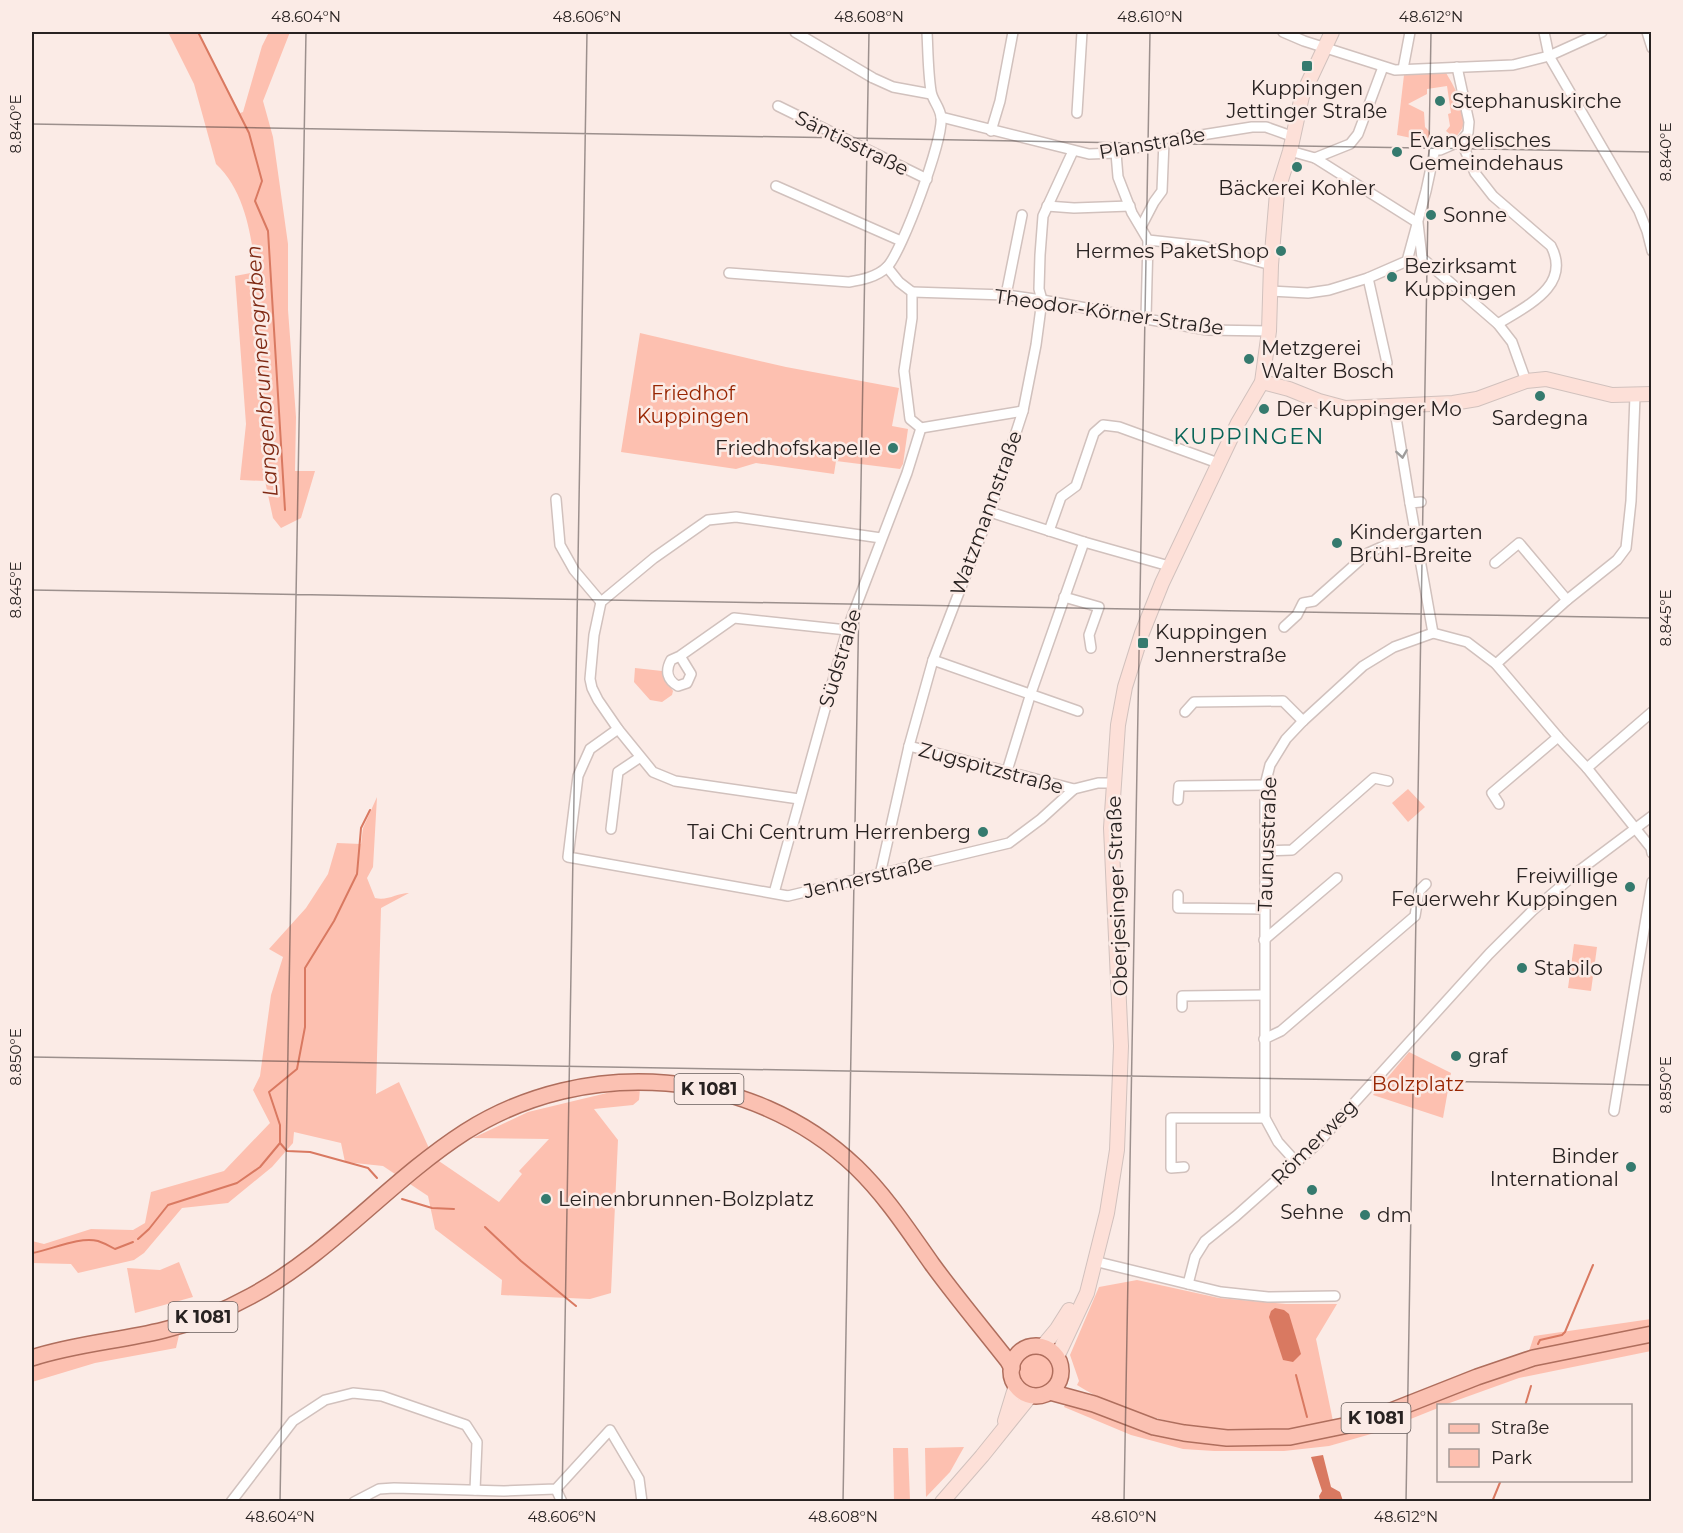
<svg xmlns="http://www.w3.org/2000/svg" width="1683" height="1533" viewBox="0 0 1683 1533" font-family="Montserrat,sans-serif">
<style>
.green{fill:#fdc0b0}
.water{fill:#d97961}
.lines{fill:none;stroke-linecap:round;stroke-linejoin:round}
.stream{stroke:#d97961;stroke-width:2}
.minor-casing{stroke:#d1c1bd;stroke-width:12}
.secondary-casing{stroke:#d1c1bd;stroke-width:16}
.primary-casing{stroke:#af6e5d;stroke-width:18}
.minor{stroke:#fff;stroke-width:9}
.secondary{stroke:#fde0d8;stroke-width:14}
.primary{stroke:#fbc1b2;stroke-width:15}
.oneway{stroke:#9e9c9b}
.ticks{fill:none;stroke:#282221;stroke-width:1.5;stroke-opacity:0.45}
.poi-dot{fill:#357a6e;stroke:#fbebe6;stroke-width:2}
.labels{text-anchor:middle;stroke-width:5;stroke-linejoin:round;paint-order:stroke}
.shield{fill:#fbebe6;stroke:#675e5c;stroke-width:1.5}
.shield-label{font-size:18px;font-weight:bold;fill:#282221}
.poi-label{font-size:20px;fill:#282221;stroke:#fbebe6;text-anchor:start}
.street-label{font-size:20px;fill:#282221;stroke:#fbebe6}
.park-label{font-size:20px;fill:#982603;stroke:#fbebe6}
.water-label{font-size:21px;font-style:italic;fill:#7f2913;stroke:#fbebe6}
.quarter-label{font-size:22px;letter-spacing:1.5px;fill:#096558;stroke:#fbebe6}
.neatline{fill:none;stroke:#282221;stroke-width:2}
.ticks-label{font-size:15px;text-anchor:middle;fill:#282221}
</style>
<rect width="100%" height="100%" fill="#fbebe6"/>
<g class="green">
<path d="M168,32H198L240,113L243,112L262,46L269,32H290L263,101L273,137L288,244V310L296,417L295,471H315L301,518L281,528L273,518L265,481L240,480L246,424L235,276L256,272C251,234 245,191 216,164L194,84Z"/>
<path d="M1445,71C1453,85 1468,109 1463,126C1462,130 1458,134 1455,138L1446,131L1450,126L1448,114L1451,113L1447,86L1427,89V94L1408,104L1424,112L1425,127L1430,132V142L1397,135L1404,75Z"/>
<polygon points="640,333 786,367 899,388 892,426 908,429 903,464 900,469 836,461 834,474 756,463 736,469 621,452"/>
<polygon points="635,668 662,671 663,676 673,691 672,695 662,702 650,700 634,682"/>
<polygon points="1408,789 1425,807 1408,822 1392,803"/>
<path d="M377,797L373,867L367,878L375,898C388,901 397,893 409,893L381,908L376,1094L399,1082L433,1157L499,1202L522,1174L519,1171L549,1139L473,1138L528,1112L611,1092L640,1089L639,1100L633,1105L594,1109L618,1140L611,1293L590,1299L501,1295L502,1280L435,1229L428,1196L383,1166L345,1162L341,1143L294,1132L293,1143L272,1167L228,1203L182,1208L144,1253L134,1260L78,1273L71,1264L32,1263V1241L44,1244L91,1229L133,1230L145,1223L151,1192L224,1171L270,1123L253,1090L260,1076L271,995L283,957L269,949L306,908L328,874L337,843L361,844L363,828Z"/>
<polygon points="1574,944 1597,947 1591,991 1568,988"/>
<polygon points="1409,1052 1451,1073 1443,1118 1373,1095"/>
<polygon points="179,1262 193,1297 135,1313 127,1268 160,1270"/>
<path d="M1137,1280L1219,1298L1286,1304H1337L1316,1339L1333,1421C1323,1424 1313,1428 1302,1429C1234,1438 1135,1423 1077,1385L1079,1381L1070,1355L1099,1287Z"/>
<polygon points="1651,1319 1651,1329 1528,1354 1534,1336"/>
<polygon points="179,1335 176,1348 95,1363 32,1382 32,1365 62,1356"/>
<polygon points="1651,1341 1651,1351 1519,1378 1444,1405 1438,1406 1438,1408 1378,1432 1329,1446 1284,1451 1214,1451 1183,1449 1131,1435 1064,1407 1067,1401 1137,1429 1186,1441 1273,1445 1526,1366"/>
<circle cx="1036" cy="1371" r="20"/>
<polygon points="964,1447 950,1472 926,1497 925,1448"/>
<polygon points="893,1448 908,1448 910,1501 894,1501"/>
</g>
<g class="water">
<polygon points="1275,1308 1284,1310 1289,1314 1301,1354 1293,1362 1283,1360 1269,1317 1271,1311"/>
<polygon points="1323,1455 1331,1487 1340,1492 1343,1501 1320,1501 1319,1496 1322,1491 1311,1457"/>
</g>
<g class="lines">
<g class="stream">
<polyline points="198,32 249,133 262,181 255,201 268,231 285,510"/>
<polyline points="280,1143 287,1151 310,1152 368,1168 377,1178"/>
<polyline points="402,1199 432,1208 454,1209"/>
<polyline points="485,1227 521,1261 576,1306"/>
<polyline points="138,1239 149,1229 168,1205 237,1183 260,1167 280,1143 280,1125 269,1092 297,1069 305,1027 305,968 334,921 357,874 361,828 370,810"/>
<path d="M32,1253C51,1250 79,1236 98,1241C104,1243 110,1246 115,1249L133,1242"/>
<polyline points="1538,1344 1540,1340 1562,1335 1565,1332 1593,1265"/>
<polyline points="1296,1375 1307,1417"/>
<polyline points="1525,1406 1531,1386"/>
<polyline points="1492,1502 1501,1480"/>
</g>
<g class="minor-casing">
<g id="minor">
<polyline points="795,32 873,78 893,87 931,94"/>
<polyline points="1283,32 1304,41 1395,70 1513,65 1549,56 1602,32"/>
<polyline points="1544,32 1549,56 1639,211 1647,231 1652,251"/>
<polyline points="1647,32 1652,48"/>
<path d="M1457,67L1469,122L1468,133L1461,141L1475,173L1493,196L1551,246C1572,286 1526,306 1498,324"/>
<polyline points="1403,69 1410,32"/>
<polyline points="778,106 927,179"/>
<polyline points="1077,113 1082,32"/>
<polyline points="941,117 1089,154 1116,153 1164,141 1252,127 1266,127 1294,137"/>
<polyline points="991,131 1000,101 1013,32"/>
<polyline points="1290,151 1315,158 1418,223 1422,258 1498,324 1512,342 1526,381"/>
<polyline points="1116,153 1118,177 1132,213 1148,240 1203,246 1271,265"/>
<polyline points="1315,158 1350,144 1358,134 1383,67"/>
<polyline points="776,186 901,241"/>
<polyline points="1047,206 1074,208 1130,206"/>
<polyline points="1141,227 1154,202 1162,191 1164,141"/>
<polyline points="887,267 899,282 912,292 912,318 904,371 910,419 921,428 1023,411"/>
<path d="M729,273L849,282C861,280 877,277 887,267C902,252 944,138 941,117C940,107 932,100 931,91C928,72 928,51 927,32"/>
<polyline points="1368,278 1387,363"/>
<polyline points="1270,291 1308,293 1329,290 1368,278 1407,261 1426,191 1435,149 1440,150 1461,141"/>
<polyline points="912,292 1006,295 1042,300 1207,330 1269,331"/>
<polyline points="1006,295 1022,215"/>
<polyline points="1146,318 1148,240"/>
<polyline points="1394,405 1410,503"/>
<polyline points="556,499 560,545 574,570 601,602"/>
<polyline points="1421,502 1410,503 1433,633"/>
<polyline points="990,512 1084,542 1169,566"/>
<polyline points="1049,531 1061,497 1076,486 1094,433 1103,425 1119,427 1218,463"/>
<polyline points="1495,563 1519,543 1567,600"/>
<polyline points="1064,597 1099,607 1089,635 1091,648"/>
<polyline points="1284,627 1297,615 1303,603 1314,601 1368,553 1386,545 1418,539"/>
<path d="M680,656L691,674L687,683L678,686C667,680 665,671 671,660L680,656L734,618L847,630"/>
<polyline points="933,660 1078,711"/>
<polyline points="1496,664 1567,600 1617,560 1626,548 1631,501 1635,396"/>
<polyline points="1185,712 1194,702 1283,701 1303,721"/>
<polyline points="618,729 590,749 578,776 568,857 788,896 1009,843 1041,819 1074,789 1098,783 1113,783"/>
<polyline points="909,746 1074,789"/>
<polyline points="1587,768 1652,712"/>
<polyline points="1007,771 1031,693 1084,542"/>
<polyline points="799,799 675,781 653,772 618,729 598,700 592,688 590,679 594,635 601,602 654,558 708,520 736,517 881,538"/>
<polyline points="1178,800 1179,786 1265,785"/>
<polyline points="1499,804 1492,793 1558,737"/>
<polyline points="611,829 618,772 639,758"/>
<polyline points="1265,851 1292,850 1374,778 1388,781"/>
<polyline points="880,875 909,746 933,660 990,512 1023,411 1036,345 1042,300 1039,289 1040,255 1043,216 1073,151"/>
<polyline points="774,893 847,630 907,473 921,428"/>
<polyline points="1178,895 1178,908 1264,909"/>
<polyline points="1264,940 1337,878"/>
<polyline points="1182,1007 1182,996 1264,995"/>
<polyline points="1264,1039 1281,1031 1415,916 1419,891 1426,884"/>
<polyline points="1614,1111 1652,882"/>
<polyline points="1297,1163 1278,1142 1265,1118 1265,785 1270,765 1286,739 1303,721 1363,666 1394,647 1433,633 1467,642 1496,664 1558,737 1587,768 1651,848 1652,853"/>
<polyline points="1184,1167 1171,1168 1171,1118 1265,1118"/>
<polyline points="1094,1261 1188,1284 1195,1257 1205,1241 1236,1216 1317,1144 1489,954 1532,911 1580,870 1652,816"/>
<polyline points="1188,1284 1221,1292 1268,1297 1335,1296"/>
<polyline points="556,1489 562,1502"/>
<polyline points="231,1502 293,1421 325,1400 353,1393 382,1396 466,1425 477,1442 475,1490"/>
<polyline points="354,1502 379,1489 394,1488 504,1491 556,1489 610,1430 639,1479 642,1502"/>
</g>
</g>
<g class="secondary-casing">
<g id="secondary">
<polyline points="1262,382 1289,389 1319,401 1345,408 1453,403 1477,399 1526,381 1546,379 1612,395 1652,394"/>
<polyline points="1042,1347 1057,1329 1069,1310"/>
<polyline points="1057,1357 1087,1293 1107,1213 1117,1150 1121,1046 1111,828 1118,725 1125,687 1142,633 1162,583 1238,423 1262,382 1269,331 1271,265 1277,193 1290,151 1302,96 1332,32"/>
<polyline points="1005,1421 1016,1385"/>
<polyline points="942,1502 982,1456 1031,1395"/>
</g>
</g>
<g class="primary-casing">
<g id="primary">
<circle cx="1036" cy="1371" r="25"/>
<path d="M32,1358C74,1344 120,1341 164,1330C194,1323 224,1311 251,1296C331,1253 389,1181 465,1132C586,1055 751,1067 856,1167C886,1196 908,1230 932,1264C956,1297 983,1329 1008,1361L1012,1368"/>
<polyline points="1050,1392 1094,1404 1154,1427 1184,1433 1227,1438 1290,1437 1363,1422 1477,1377 1533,1358 1652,1334"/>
</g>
</g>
<use href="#minor" class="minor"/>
<use href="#secondary" class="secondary"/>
<use href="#primary" class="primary"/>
</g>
<defs><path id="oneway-chevron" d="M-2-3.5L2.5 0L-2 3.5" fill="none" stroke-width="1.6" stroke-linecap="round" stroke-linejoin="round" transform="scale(1.5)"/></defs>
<use class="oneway" href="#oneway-chevron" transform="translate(1402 454) rotate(81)"/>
<path class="ticks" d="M32,124L1652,152M32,590L1652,618M32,1057L1652,1085M280,1502L306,32M562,1502L587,32M843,1502L869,32M1124,1502L1150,32M1406,1502L1431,32"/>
<g class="poi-dot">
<rect x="1301" y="60" width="12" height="12" rx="3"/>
<circle cx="1440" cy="101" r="6"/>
<circle cx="1397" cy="152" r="6"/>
<circle cx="1297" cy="167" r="6"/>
<circle cx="1431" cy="215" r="6"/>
<circle cx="1281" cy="251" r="6"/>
<circle cx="1392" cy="277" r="6"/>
<circle cx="1249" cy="359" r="6"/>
<circle cx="1540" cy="396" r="6"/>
<circle cx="1264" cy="409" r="6"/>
<circle cx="893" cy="448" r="6"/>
<circle cx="1337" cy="543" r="6"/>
<rect x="1137" y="637" width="12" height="12" rx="3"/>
<circle cx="983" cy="832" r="6"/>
<circle cx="1630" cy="887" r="6"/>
<circle cx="1522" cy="968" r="6"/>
<circle cx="1456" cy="1056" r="6"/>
<circle cx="1631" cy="1167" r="6"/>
<circle cx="1312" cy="1190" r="6"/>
<circle cx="546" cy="1199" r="6"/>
<circle cx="1365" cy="1215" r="6"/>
</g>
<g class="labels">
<g class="shield">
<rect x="674.5" y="1074" width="69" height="30" rx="4.5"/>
<rect x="168.5" y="1302" width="69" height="30" rx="4.5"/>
<rect x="1341.5" y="1403" width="69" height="30" rx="4.5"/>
</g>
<g class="shield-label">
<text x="709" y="1095">K 1081</text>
<text x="203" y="1323">K 1081</text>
<text x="1376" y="1424">K 1081</text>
</g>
<g class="poi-label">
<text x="1307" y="95" text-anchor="middle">Kuppingen<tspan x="1307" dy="23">Jettinger Straße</tspan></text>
<text x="1452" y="108">Stephanuskirche</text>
<text x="1409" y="147">Evangelisches<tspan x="1409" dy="23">Gemeindehaus</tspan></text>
<text x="1297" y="195" text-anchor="middle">Bäckerei Kohler</text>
<text x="1443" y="222">Sonne</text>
<text x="1269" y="258" text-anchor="end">Hermes PaketShop</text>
<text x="1404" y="273">Bezirksamt<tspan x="1404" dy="23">Kuppingen</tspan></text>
<text x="1261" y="355">Metzgerei<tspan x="1261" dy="23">Walter Bosch</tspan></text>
<text x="1276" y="416">Der Kuppinger Mo</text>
<text x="1540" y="425" text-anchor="middle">Sardegna</text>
<text x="881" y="455" text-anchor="end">Friedhofskapelle</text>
<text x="1349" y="539">Kindergarten<tspan x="1349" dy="23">Brühl-Breite</tspan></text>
<text x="1155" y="639">Kuppingen<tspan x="1155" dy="23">Jennerstraße</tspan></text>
<text x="971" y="839" text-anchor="end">Tai Chi Centrum Herrenberg</text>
<text x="1618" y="883" text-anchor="end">Freiwillige<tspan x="1618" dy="23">Feuerwehr Kuppingen</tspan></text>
<text x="1534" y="975">Stabilo</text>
<text x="1468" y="1063">graf</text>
<text x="1619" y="1163" text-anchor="end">Binder<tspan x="1619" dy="23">International</tspan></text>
<text x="558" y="1206">Leinenbrunnen-Bolzplatz</text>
<text x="1312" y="1219" text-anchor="middle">Sehne</text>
<text x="1377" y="1222">dm</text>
</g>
<g class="street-label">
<text transform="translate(852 143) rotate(26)" y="7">Säntisstraße</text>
<text transform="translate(1152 143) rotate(-10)" y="7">Planstraße</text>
<text transform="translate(1109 312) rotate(8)" y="7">Theodor-Körner-Straße</text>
<text transform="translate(986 513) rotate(-70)" y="7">Watzmannstraße</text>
<text transform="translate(840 658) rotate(-73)" y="7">Südstraße</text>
<text transform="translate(991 768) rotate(15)" y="7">Zugspitzstraße</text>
<text transform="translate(1267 844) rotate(-88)" y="7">Taunusstraße</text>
<text transform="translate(868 877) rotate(-13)" y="7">Jennerstraße</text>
<text transform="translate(1117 896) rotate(-92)" y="7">Oberjesinger Straße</text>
<text transform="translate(1314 1142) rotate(-45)" y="7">Römerweg</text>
</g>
<g class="park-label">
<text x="693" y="400">Friedhof<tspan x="693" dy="23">Kuppingen</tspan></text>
<text x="1418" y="1091">Bolzplatz</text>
</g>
<g class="water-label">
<text transform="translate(262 371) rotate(-94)" y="7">Langenbrunnengraben</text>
</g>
<g class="quarter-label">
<text x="1249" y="444">KUPPINGEN</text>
</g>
</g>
<rect width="1683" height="1533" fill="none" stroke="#fbebe6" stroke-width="66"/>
<rect x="1437" y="1404" width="195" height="78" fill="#fbebe6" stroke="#a79b97" stroke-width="1.5"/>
<rect x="1449" y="1424" width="30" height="9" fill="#fbc1b2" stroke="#a79b97" stroke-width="1.5"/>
<text x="1491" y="1434" font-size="18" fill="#282221">Straße</text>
<rect x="1449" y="1449" width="30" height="18" fill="#fdc0b0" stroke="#a79b97" stroke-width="1.5"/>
<text x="1491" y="1464" font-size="18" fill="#282221">Park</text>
<rect x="33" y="33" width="1617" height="1467" class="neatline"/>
<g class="ticks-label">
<text x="306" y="22">48.604°N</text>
<text x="587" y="22">48.606°N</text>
<text x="869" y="22">48.608°N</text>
<text x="1150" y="22">48.610°N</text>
<text x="1431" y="22">48.612°N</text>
<text transform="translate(16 124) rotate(-90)" y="5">8.840°E</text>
<text transform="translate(1666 152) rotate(-90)" y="5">8.840°E</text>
<text transform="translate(16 590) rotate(-90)" y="5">8.845°E</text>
<text transform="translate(1666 618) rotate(-90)" y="5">8.845°E</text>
<text transform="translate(16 1057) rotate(-90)" y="5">8.850°E</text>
<text transform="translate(1666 1085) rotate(-90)" y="5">8.850°E</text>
<text x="280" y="1522">48.604°N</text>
<text x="562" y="1522">48.606°N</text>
<text x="843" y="1522">48.608°N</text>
<text x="1124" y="1522">48.610°N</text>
<text x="1406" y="1522">48.612°N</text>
</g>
</svg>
